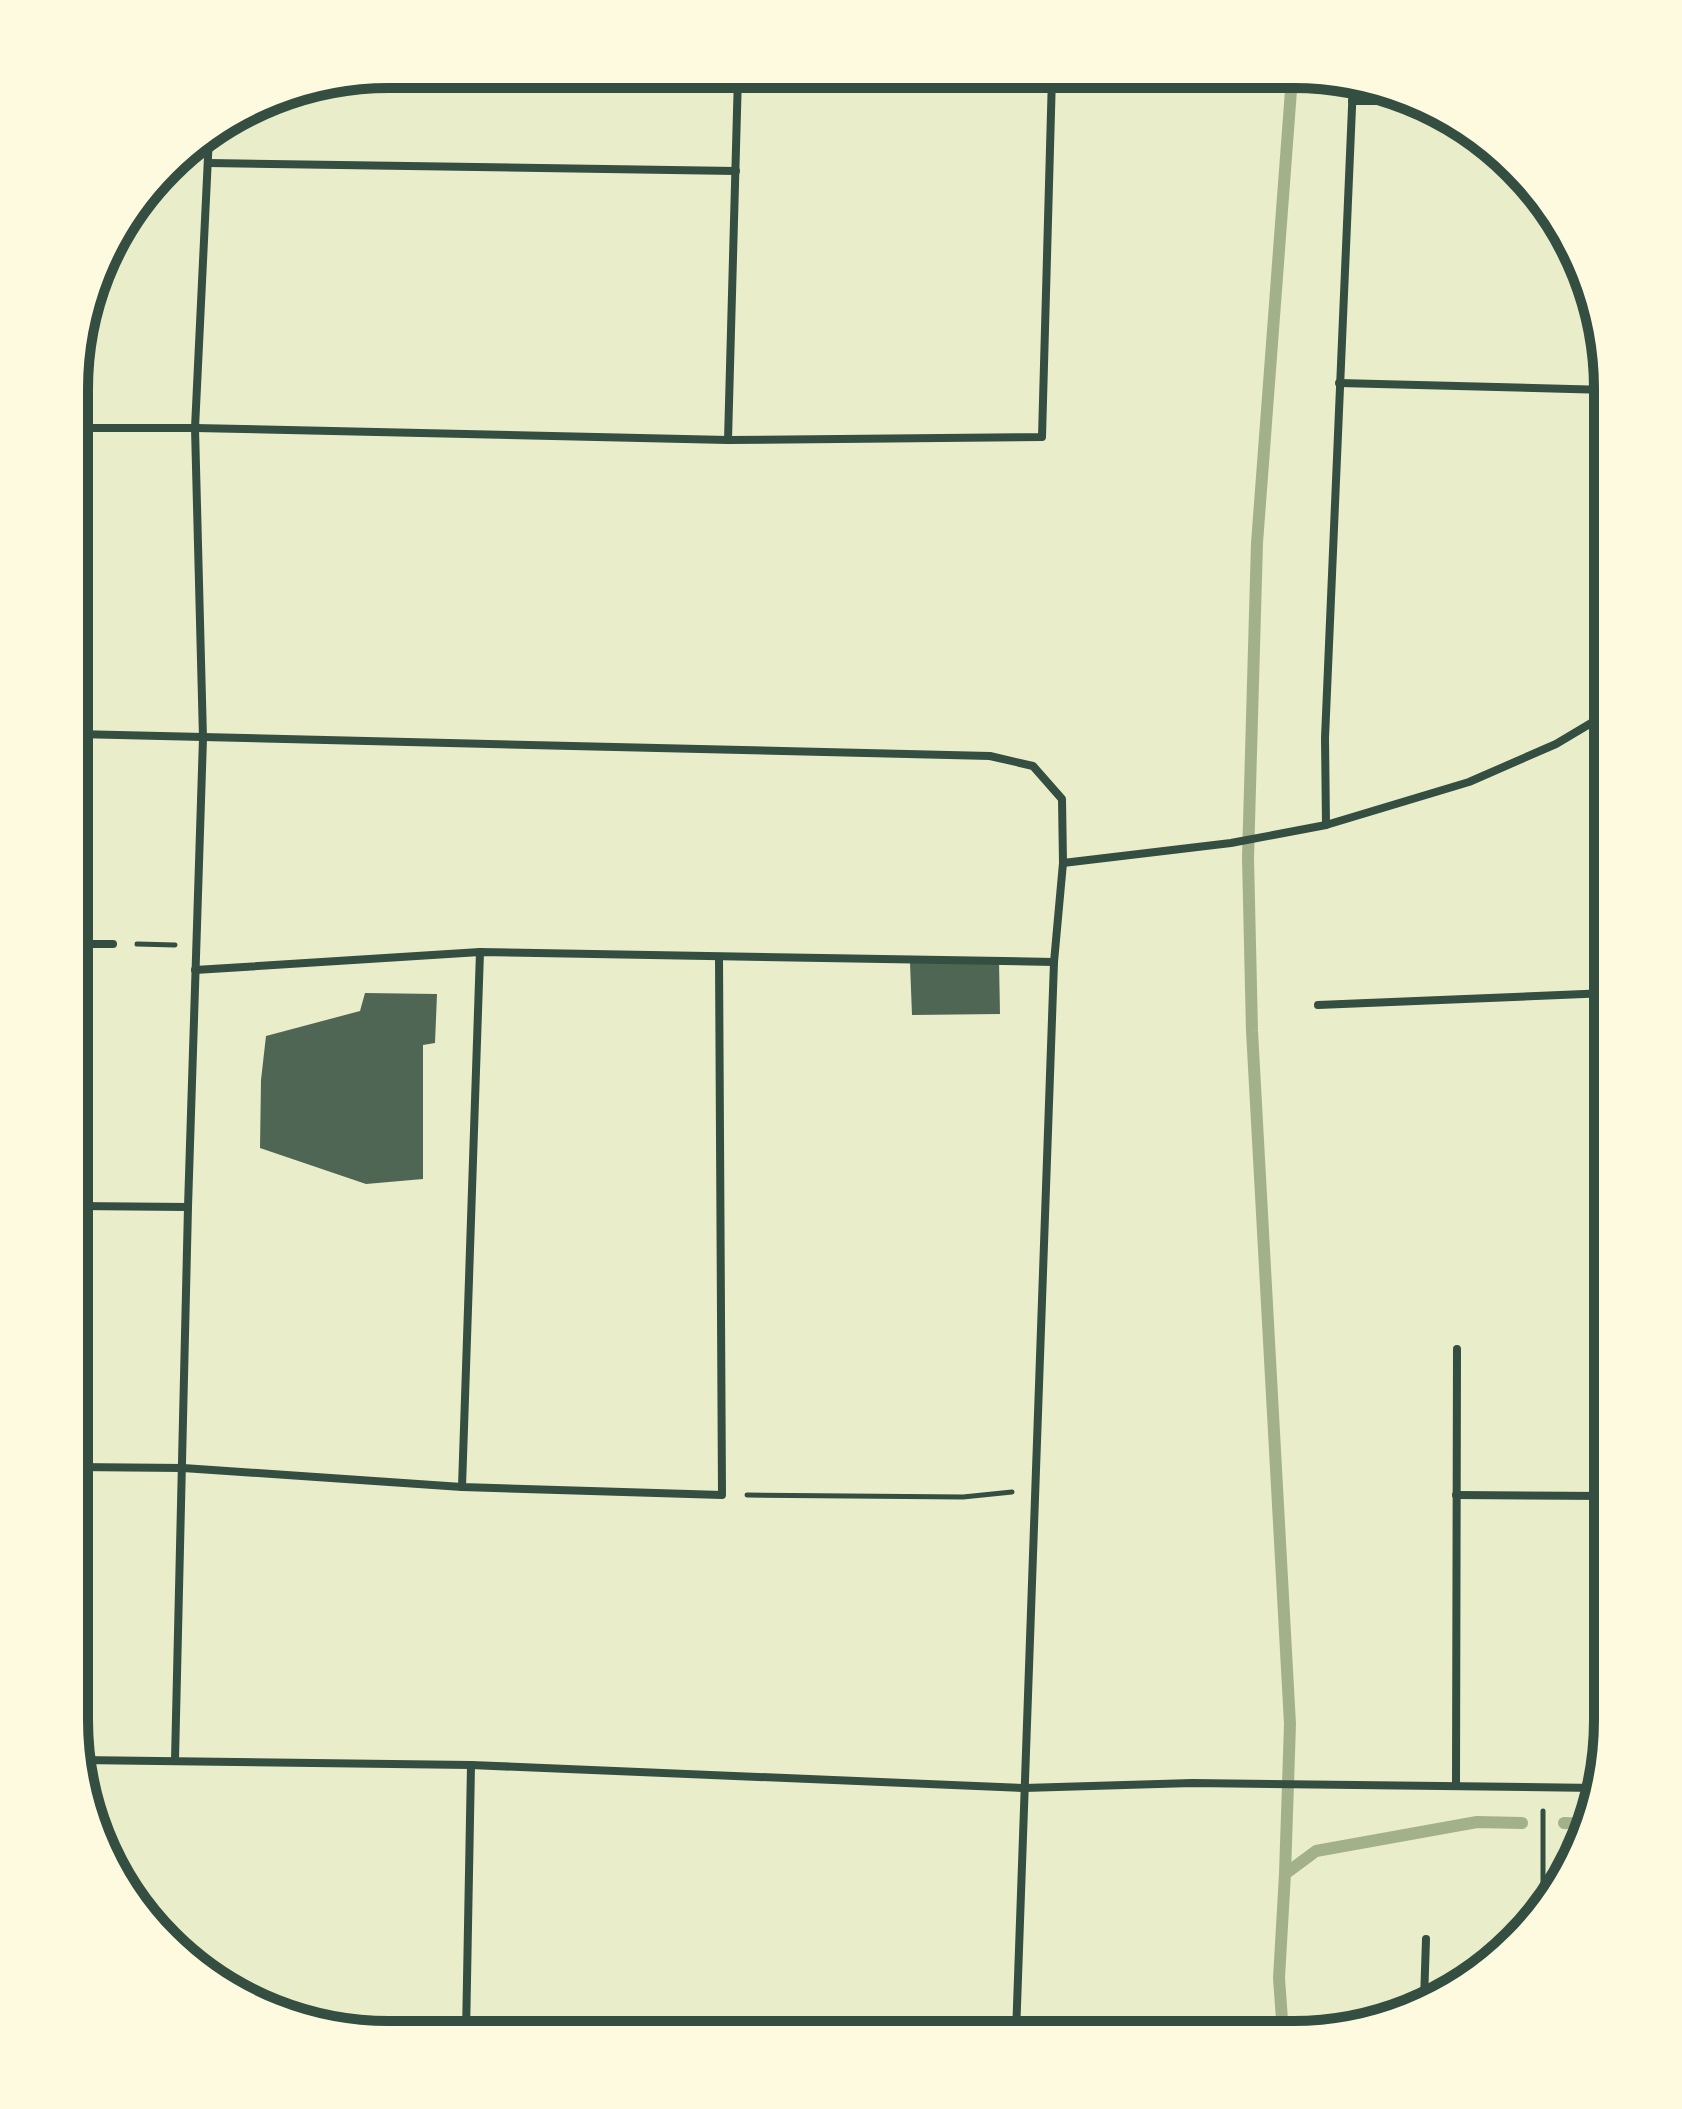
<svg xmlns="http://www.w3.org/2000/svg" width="1682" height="2109" viewBox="0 0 1682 2109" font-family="'Fira Sans Condensed',sans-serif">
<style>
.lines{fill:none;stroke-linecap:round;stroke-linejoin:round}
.stream{stroke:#a3b18a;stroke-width:12}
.building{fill:#4f6655}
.path{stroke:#344e41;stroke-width:5}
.minor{stroke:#344e41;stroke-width:8}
.rim{fill:none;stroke:#344e41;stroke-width:10}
</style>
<rect width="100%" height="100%" fill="#e9edc9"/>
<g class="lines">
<g class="stream">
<polyline points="1564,1823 1590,1824"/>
<polyline points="1285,1874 1290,1724 1252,1031 1248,858 1257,543 1292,77"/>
<polyline points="1283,2034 1279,1978 1285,1874 1316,1851 1477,1822 1522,1823"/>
</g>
</g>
<g class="building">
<polygon points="999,962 1000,1014 912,1015 910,963"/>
<polygon points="365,993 437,994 435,1043 423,1045 423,1179 366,1184 260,1148 261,1080 266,1036 360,1011"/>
</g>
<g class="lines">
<g class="path">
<polyline points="137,944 175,945"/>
<polyline points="747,1495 963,1497 1012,1492"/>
<polyline points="1543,1906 1543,1811"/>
</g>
<g class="minor">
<polyline points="1352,101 1399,101"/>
<polyline points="209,163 736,171"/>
<polyline points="1339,383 1608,390"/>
<polyline points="77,428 195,428 728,440 1042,437 1052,76"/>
<polyline points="728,440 738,75"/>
<polyline points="76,734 990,756 1033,766 1062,799 1063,863 1054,962 1016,2034"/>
<polyline points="1326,825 1325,738 1353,84"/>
<polyline points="1063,863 1231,843 1326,825 1469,782 1556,744 1608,713"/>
<polyline points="76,944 113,944"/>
<polyline points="195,970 480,952 1054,962"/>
<polyline points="1318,1005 1608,993"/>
<polyline points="75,1206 188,1207"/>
<polyline points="75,1467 183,1468 462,1487 722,1495 719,957"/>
<polyline points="462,1487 480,952"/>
<polyline points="1456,1495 1607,1496"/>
<polyline points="79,1760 471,1765 1024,1788 1192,1783 1598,1788"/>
<polyline points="175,1760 188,1207 203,738 195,428 209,136"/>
<polyline points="1456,1785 1457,1349"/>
<polyline points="1424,2001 1426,1939"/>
<polyline points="466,2034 471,1765"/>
</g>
</g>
<path d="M0 0H1682V2109H0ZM389 88H1293A301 301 0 0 1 1594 389V1720A301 301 0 0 1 1293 2021H389A301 301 0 0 1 88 1720V389A301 301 0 0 1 389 88Z" fill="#fefae0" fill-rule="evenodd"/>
<path class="rim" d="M389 88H1293A301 301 0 0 1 1594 389V1720A301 301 0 0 1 1293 2021H389A301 301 0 0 1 88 1720V389A301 301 0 0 1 389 88Z"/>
</svg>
